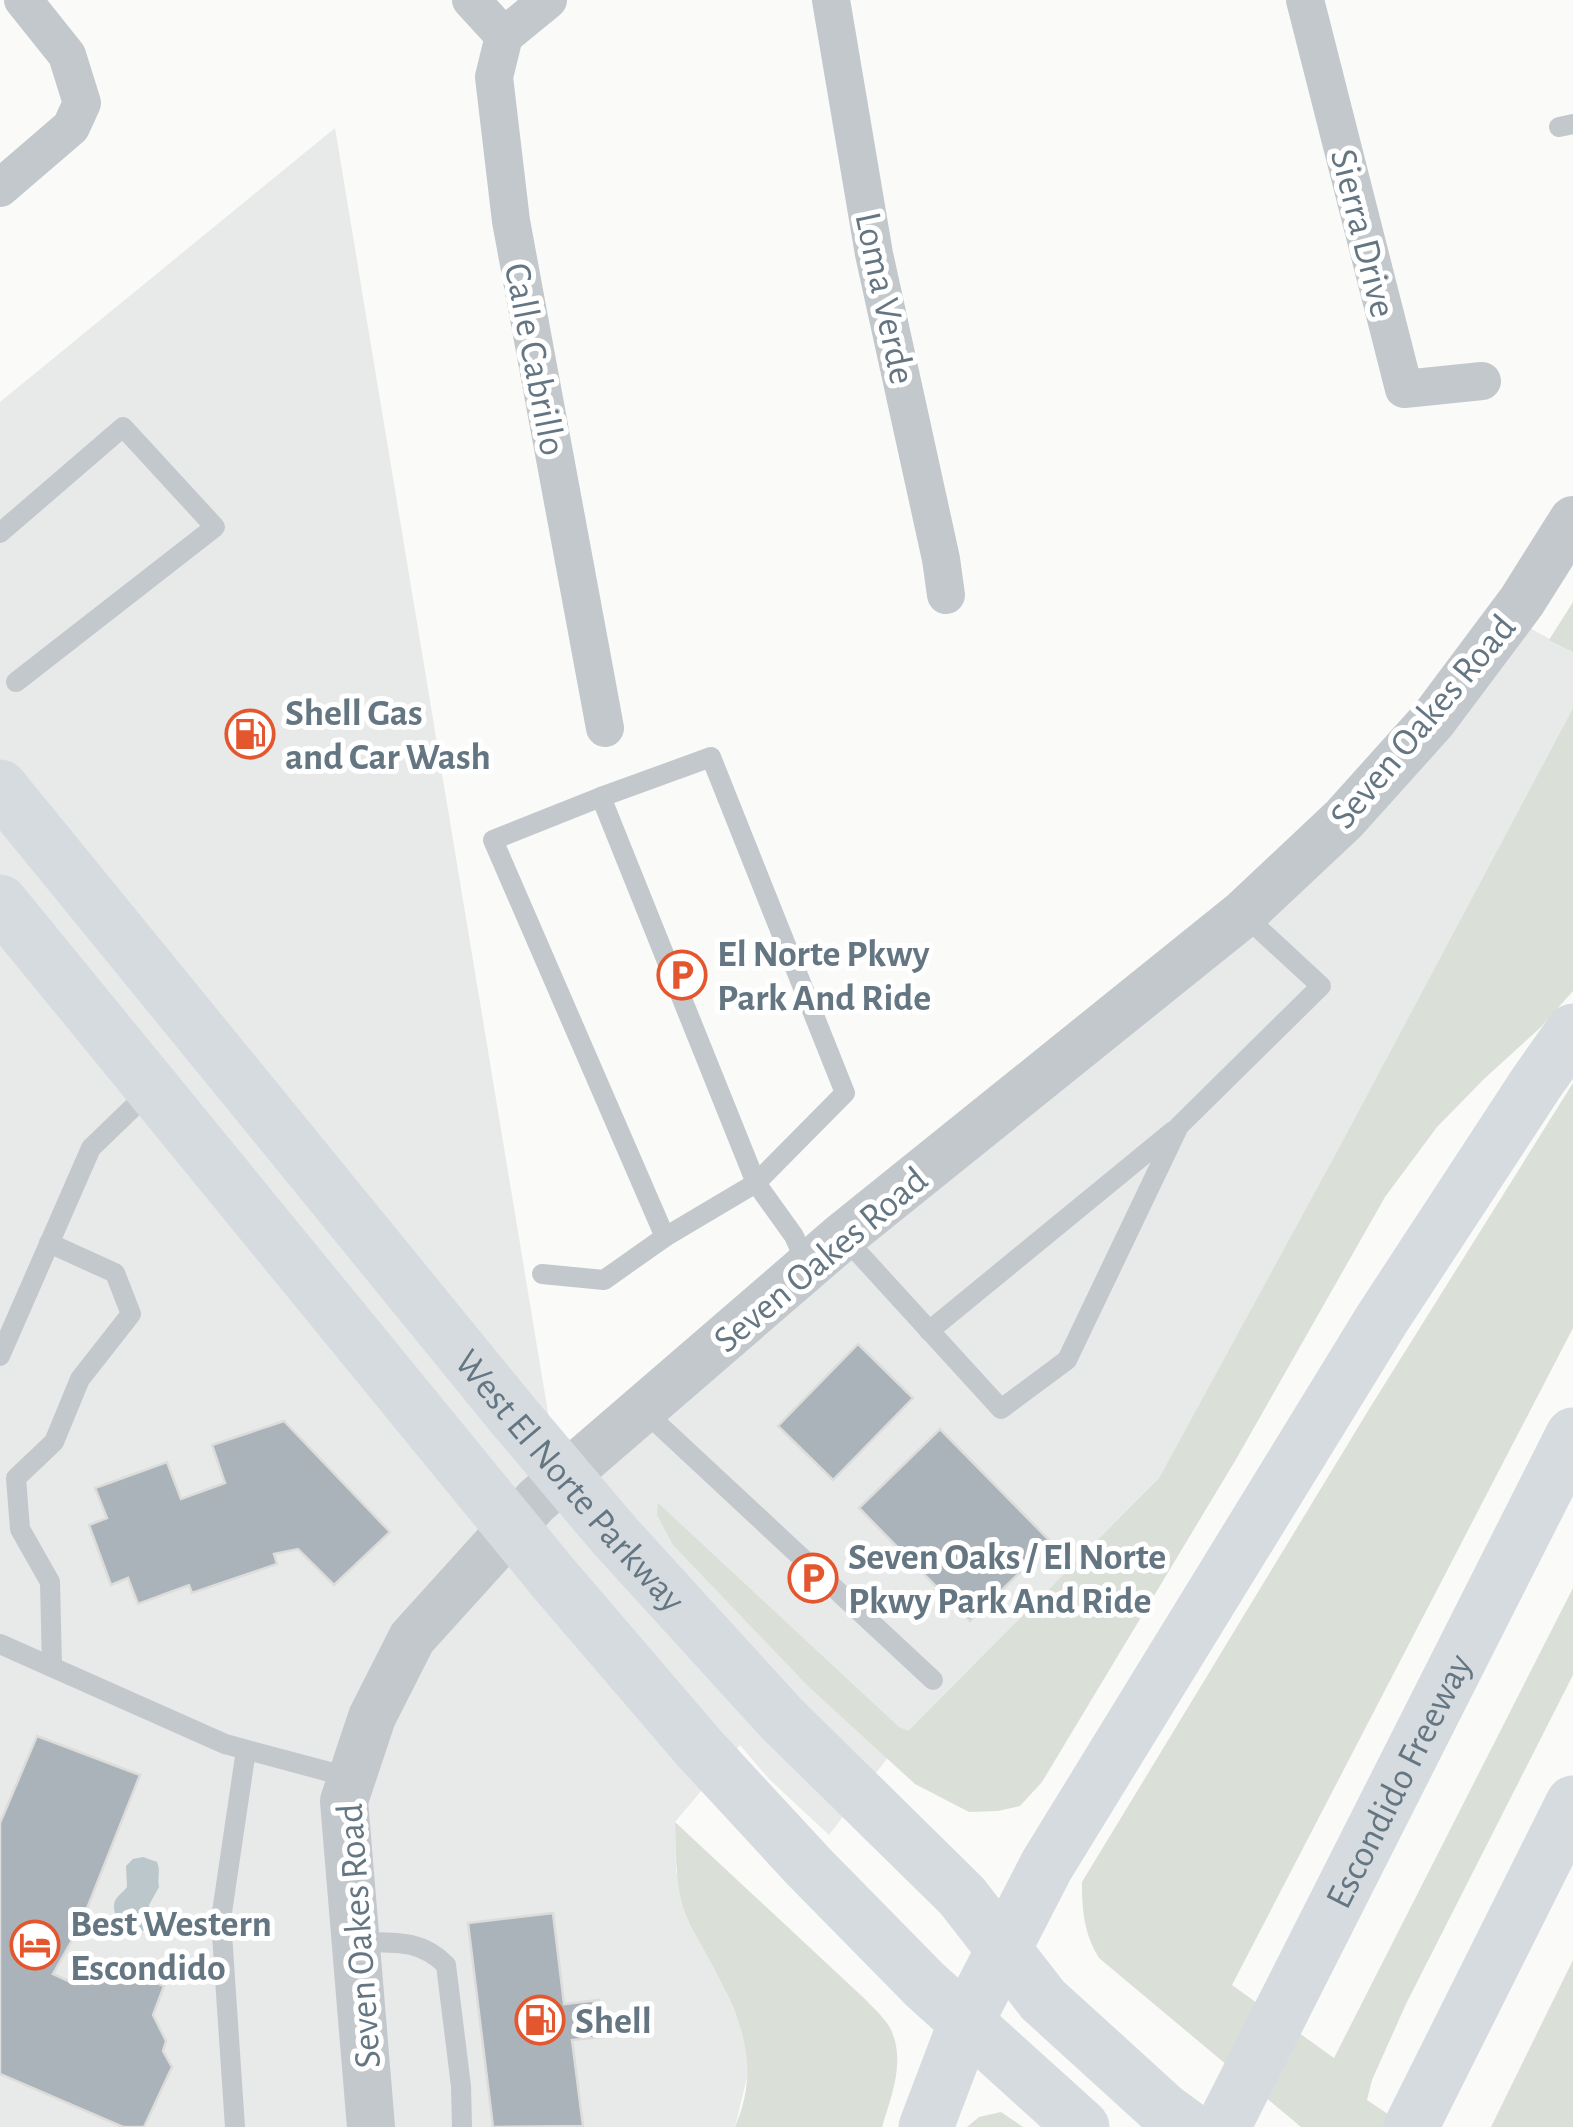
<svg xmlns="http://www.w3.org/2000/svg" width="1573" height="2127" viewBox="0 0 1573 2127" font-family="'Alegreya Sans',sans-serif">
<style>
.built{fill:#e8e9e9}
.green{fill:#dadfd7}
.water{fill:#bbc7cb}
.building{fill:#aab3b9;stroke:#dcdcda;stroke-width:2.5}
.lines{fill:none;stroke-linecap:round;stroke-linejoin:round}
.service{stroke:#c3c8cc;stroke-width:20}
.minor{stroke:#c3c8cc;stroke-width:38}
.tertiary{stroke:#c3c8cc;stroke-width:48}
.primary{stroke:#d6dbdf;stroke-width:55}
.motorway{stroke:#d6dbdf;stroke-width:55}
.labels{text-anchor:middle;stroke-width:10;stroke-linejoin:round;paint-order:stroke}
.street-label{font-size:38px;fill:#657683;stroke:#fff}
.poi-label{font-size:38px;font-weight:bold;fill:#657683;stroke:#fff;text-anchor:start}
</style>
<rect width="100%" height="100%" fill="#fafaf8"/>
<polygon class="built" points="335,128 559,1479 1243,914 1510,617 1573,652 1573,708 1341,1144 1159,1478 908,1731 829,1835 769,1779 740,1745 675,1822 676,1872 746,2039 748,2073 735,2127 0,2127 0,402"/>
<g class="green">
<polygon points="1573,602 1573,652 1549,640"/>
<polygon points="1573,708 1573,991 1540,1028 1485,1078 1437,1127 1385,1197 1235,1461 1042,1782 1020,1806 998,1811 969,1812 915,1784 809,1687 673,1545 657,1515 658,1503 899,1727 908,1731 1159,1478 1341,1144"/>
<path d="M1573,1083V1328L1232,1985L1334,2058L1573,1588V1675L1406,2004L1372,2080L1367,2100L1407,2127H1301L1099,1958C1084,1933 1082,1911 1082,1882L1371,1406Z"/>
<path d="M675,1822L867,2001C875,2010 888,2021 892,2032C905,2063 891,2097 882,2127H735C763,2062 739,2014 708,1957C701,1943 692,1930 686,1915C675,1886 676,1853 675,1822Z"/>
<polygon points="1573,1960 1573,2127 1491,2127"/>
<polygon points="1001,2112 1023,2127 967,2127 979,2117"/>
</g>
<path class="water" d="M143,1857L157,1862C161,1871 157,1878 159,1887L149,1905L153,1923L146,1930L141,1931L133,1925L120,1926L115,1922C116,1916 114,1911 114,1906C114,1897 123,1893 127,1887L126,1866L133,1859Z"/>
<g class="building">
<polygon points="858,1344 913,1398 833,1480 778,1426"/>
<polygon points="284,1421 390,1532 334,1585 298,1549 274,1554 277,1564 192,1593 189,1585 138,1604 128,1578 111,1585 89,1525 107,1518 95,1488 167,1462 181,1499 225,1483 212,1445"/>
<polygon points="940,1429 1051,1542 970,1621 859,1508"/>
<polygon points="37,1736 140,1775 80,1926 53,1974 75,1984 84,1966 103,1974 110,1963 164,1986 153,2015 166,2041 163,2051 172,2067 144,2127 123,2127 0,2074 0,1823"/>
<polygon points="553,1913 564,2004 599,2000 603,2037 572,2040 583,2126 493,2127 468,1923"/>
</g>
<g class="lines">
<g class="service">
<polyline points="1559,127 1573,124"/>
<polyline points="0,533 123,427 215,527 16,682"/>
<polyline points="601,797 711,757 845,1093 756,1183 665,1237"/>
<polyline points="843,1236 1001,1409 1067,1360 1179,1126 1321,986 1243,914"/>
<polyline points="49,1243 115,1273 131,1314 80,1379 54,1442 16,1478 20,1529 50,1582 52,1667"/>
<polyline points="542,1274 604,1280 665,1237 493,840 601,797 756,1183 794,1236 807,1265"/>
<polyline points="929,1331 1173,1131"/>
<polyline points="0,1356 91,1148 150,1091"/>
<polyline points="642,1409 933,1680"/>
<polyline points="0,1644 225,1744 352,1778"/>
<path d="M356,1942C392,1943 419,1938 446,1965L461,2086L462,2127"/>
<polyline points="235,2127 221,1919 246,1750"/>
</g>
<g class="minor">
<polyline points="471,0 504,36 494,77 511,221 605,728"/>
<polyline points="831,0 874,254 941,559 946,595"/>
<polyline points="1305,0 1404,389 1482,381"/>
<polyline points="504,36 548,0"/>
<polyline points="0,188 71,127 82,103 67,55 23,0"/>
</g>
<polyline class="tertiary" points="371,2127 344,1801 372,1717 412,1638 536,1501 843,1236 1243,914 1344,819 1433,720 1522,601 1573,520"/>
<g class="primary">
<path id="s1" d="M0,787L516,1419L615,1536L781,1718L962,1896L1043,2000L1165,2111L1187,2127"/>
<polyline points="0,902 555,1580 699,1748 809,1867 925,1985 1082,2127"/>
</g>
<g class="motorway">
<polyline points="926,2127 966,2022 1047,1865 1382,1319 1537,1082 1573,1031"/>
<path id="s2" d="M1223,2127L1573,1435"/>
<polyline points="1411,2127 1573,1803"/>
</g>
</g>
<defs>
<g id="fuel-ring" transform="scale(2.5)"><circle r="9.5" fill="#fff" stroke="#e4572e" stroke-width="1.5"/><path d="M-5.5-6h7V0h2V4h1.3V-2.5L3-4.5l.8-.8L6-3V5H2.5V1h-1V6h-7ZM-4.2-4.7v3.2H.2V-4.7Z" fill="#e4572e"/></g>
<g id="parking-ring" transform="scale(2.5)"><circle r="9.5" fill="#fff" stroke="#e4572e" stroke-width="1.5"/><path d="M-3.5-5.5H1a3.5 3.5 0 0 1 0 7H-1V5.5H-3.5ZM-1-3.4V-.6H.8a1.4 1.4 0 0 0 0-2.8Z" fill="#e4572e"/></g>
<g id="hotel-ring" transform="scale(2.5)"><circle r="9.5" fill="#fff" stroke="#e4572e" stroke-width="1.5"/><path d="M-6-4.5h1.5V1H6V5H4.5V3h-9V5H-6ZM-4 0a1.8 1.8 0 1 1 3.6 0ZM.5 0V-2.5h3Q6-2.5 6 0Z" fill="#e4572e"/></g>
</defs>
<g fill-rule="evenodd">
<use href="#fuel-ring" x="250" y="734"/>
<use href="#parking-ring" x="682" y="975"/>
<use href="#parking-ring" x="813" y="1578"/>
<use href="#hotel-ring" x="35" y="1945"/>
<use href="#fuel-ring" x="540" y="2020"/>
</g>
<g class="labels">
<g class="street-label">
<text transform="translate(1364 233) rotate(76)" y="13">Sierra Drive</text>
<text transform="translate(886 298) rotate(78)" y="13">Loma Verde</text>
<text transform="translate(536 359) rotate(79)" y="13">Calle Cabrillo</text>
<text transform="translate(1422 721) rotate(-50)" y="13">Seven Oakes Road</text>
<text transform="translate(820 1259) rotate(-40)" y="13">Seven Oakes Road</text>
<text dy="13" stroke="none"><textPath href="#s1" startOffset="898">West El Norte Parkway</textPath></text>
<text dy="13" stroke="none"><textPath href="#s2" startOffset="388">Escondido Freeway</textPath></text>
<text transform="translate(358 1936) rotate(-94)" y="13">Seven Oakes Road</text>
</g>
<g class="poi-label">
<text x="285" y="725">Shell Gas<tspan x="285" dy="44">and Car Wash</tspan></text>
<text x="717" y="966">El Norte Pkwy<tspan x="717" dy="44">Park And Ride</tspan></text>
<text x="848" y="1569">Seven Oaks / El Norte<tspan x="848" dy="44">Pkwy Park And Ride</tspan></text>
<text x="70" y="1936">Best Western<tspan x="70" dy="44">Escondido</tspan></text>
<text x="575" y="2033">Shell</text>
</g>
</g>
</svg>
